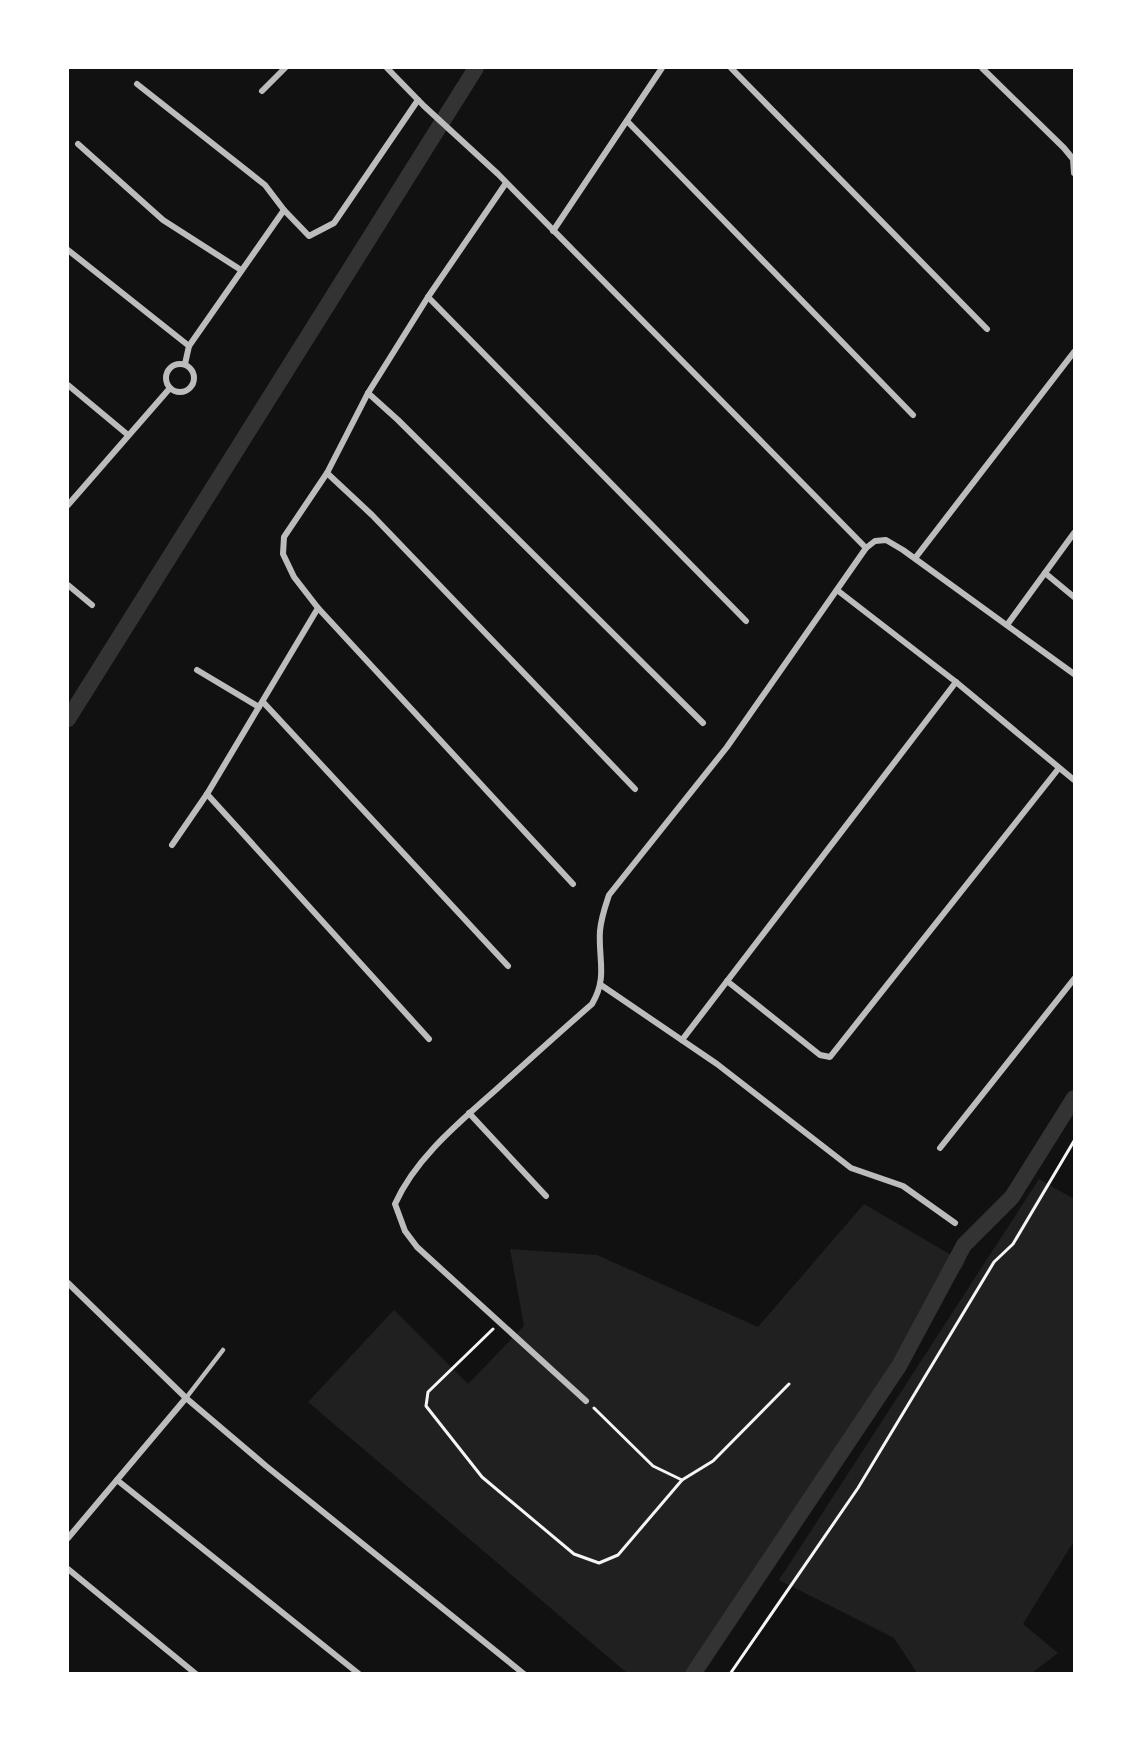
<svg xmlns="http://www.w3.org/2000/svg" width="1142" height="1741" viewBox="0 0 1142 1741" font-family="Ubuntu,sans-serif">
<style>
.green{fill:#202020}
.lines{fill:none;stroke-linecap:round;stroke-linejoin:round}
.canal{stroke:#333;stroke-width:16}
.path{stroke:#f5f5f5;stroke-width:3}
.service{stroke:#bcbcbc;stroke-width:4.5}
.minor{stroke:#bcbcbc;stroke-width:6}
</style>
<rect width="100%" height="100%" fill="#111"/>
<g class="green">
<polygon points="1039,1179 1074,1199 1074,1541 1023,1624 1058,1653 1032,1673 917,1673 894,1638 779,1580"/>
<polygon points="864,1204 965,1263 684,1673 627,1673 308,1402 394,1310 468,1384 524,1326 510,1249 597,1255 758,1327"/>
</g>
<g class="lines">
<g class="canal">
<polyline points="68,719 476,68"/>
<polyline points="693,1674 899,1366 964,1245 1012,1197 1074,1098"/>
</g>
<g class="path">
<polyline points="493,1329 428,1392 426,1406 482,1477 574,1554 599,1563 618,1555 682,1480"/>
<polyline points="594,1408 653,1466 682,1480 713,1461 789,1384"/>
<polyline points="730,1674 858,1488 994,1262 1013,1244 1074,1141"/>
</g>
<polyline class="service" points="186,1398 223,1350"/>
<g class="minor">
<polyline points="387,68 424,106 498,174 866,548"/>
<polyline points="731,68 987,329"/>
<polyline points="982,68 1064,148 1073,159 1074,173"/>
<polyline points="137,84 265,185 284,210"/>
<polyline points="262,91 285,68"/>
<polyline points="627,121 913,415"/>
<polyline points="78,144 163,220 241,270"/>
<polyline points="553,231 662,68"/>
<polyline points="68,250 189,346"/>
<polyline points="428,297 746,621"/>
<circle cx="180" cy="378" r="14"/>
<polyline points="185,364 189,346 284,210 309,236 334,223 418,100"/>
<polyline points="68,385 128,435"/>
<polyline points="368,393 398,420 703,723"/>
<polyline points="327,473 372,515 635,789"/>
<polyline points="68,505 170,388"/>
<polyline points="916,557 1074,352"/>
<polyline points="1045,573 1074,597"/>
<polyline points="68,585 92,605"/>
<polyline points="837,590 956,682 1074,780"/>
<polyline points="318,608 573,884"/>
<polyline points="1007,625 1074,533"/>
<polyline points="197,670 259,707"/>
<polyline points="263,702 508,966"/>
<polyline points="207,794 429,1039"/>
<polyline points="172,845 207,794 318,608 294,577 283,554 284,537 327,473 368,393 428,297 506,183"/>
<polyline points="727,981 820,1055 830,1057 1059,768"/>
<polyline points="601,985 717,1064 851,1168 903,1186 955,1223"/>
<polyline points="682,1040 956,682"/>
<polyline points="469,1113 546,1196"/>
<polyline points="940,1148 1074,979"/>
<polyline points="68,1283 186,1398 266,1466 524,1674"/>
<path d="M586,1401L417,1247L405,1231L395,1204C416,1157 461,1121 499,1087C530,1059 561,1031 592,1004C608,977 598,959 600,931C601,918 605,907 609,895L727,747L866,548L875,541L886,540L903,550L1074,674"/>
<polyline points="117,1480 359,1674"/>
<polyline points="68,1538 186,1398"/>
<polyline points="68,1569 196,1674"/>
</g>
</g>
<rect width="1142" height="1741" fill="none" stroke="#ffffff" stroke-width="138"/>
</svg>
